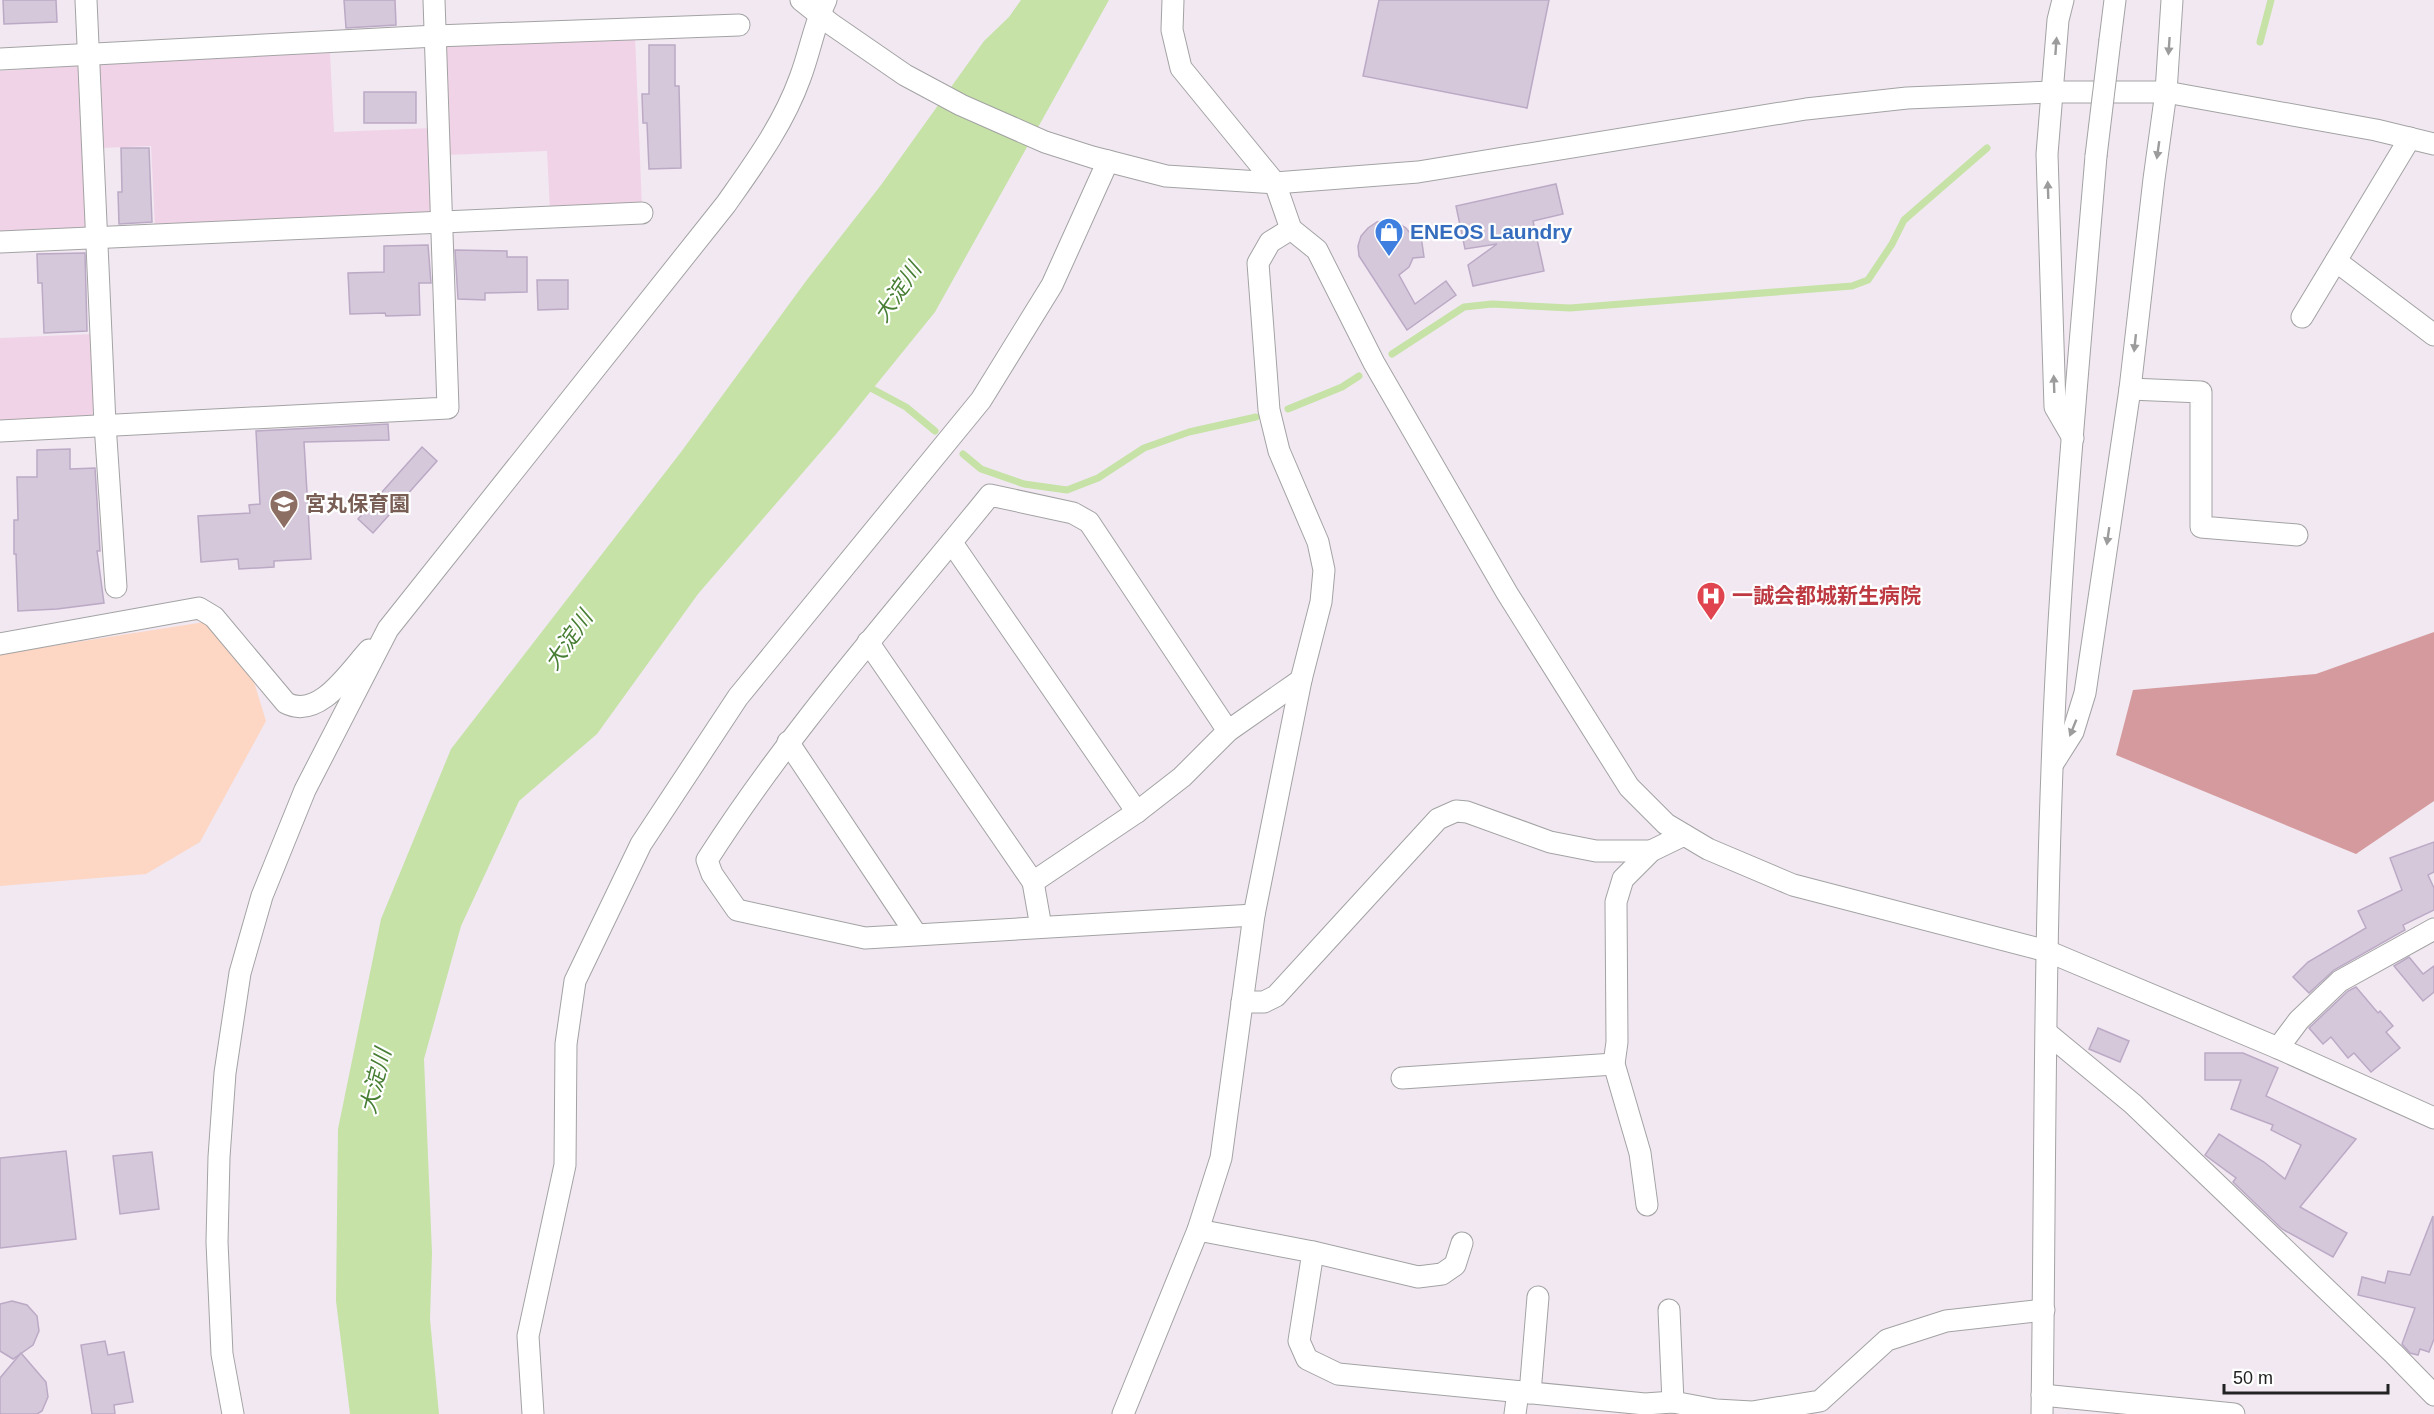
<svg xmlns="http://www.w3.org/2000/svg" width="2434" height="1414" viewBox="0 0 2434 1414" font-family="Arial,'Noto Sans JP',sans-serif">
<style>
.farmland{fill:#f1d3e8}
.forest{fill:#d49a9d}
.park{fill:#fdd6c4}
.water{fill:#c6e2a6}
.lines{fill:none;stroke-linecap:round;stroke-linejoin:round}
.stream{stroke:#c6e2a6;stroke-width:7}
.building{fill:#d4c8da;stroke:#bca9c5;stroke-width:1.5}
.minor-casing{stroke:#a3a3a3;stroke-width:23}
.minor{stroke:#fff;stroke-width:21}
.minor-bridge-casing{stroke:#a3a3a3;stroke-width:23;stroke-linecap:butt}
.minor-bridge{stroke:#fff;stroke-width:21}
.oneway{fill:#9c9c9c}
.labels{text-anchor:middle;stroke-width:4.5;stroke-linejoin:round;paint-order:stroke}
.shop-label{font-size:21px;font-weight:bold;fill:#366cbe;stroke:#fff;text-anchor:start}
.education-label{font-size:21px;font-weight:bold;fill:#785e54;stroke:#fff;text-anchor:start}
.health-label{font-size:21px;font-weight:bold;fill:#be3a42;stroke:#fff;text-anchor:start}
.water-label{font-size:22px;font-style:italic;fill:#477e33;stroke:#fff}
</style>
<rect width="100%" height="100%" fill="#f1e8f2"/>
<g class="farmland">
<polygon points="635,36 642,208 550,212 547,151 446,155 442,45"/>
<polygon points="330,53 334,132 433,128 437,215 155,228 151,146 100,148 96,64"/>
<polygon points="76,66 84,73 91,220 84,230 0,236 0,71"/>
<polygon points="93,334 99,405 91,418 0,422 0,338"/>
</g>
<polygon class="forest" points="2434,632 2434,801 2356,854 2116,755 2133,690 2316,674"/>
<polygon class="park" points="211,621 250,669 266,721 200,842 146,874 0,886 0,654"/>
<polygon class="water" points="1021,0 1109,0 935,312 837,433 698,594 597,734 519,801 461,926 424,1059 432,1253 430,1319 439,1414 350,1414 336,1301 338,1129 381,919 451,749 681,452 806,281 881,185 984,41 1009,17"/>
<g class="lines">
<g class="stream">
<polyline points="2260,42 2271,0"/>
<polyline points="1392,354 1464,307 1492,304 1570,308 1852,286 1868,280 1892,244 1904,220 1987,148"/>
<polyline points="865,385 906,407 935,431"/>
<polyline points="1288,409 1342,387 1359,376"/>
<polyline points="963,454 981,469 1024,484 1067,490 1098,478 1144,448 1189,432 1256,417"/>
</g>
</g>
<g class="building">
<polygon points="3,0 56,0 57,22 4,24"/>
<polygon points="344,0 395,0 396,25 346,28"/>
<polygon points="1379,0 1549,0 1527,108 1363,76"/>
<polygon points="649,45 675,45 675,86 679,86 681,168 649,169 647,123 643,123 642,94 649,94"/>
<rect x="364" y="92" width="52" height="31"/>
<polygon points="121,148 149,148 152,222 119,224 118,192 122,192"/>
<polygon points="1556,184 1563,214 1533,221 1544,271 1473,286 1468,265 1497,244 1465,249 1456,206"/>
<polygon points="1387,220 1398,223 1406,228 1413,237 1421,236 1424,257 1413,258 1409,267 1399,275 1415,304 1446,281 1456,295 1407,330 1359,256 1358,246 1361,236 1368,228 1377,222"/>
<polygon points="428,245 431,283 419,283 420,315 386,316 385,313 350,314 348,273 384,272 384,246"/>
<polygon points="455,250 507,251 507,257 527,257 527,292 485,293 485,300 458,299"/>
<polygon points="85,253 87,331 44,333 42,283 38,283 37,254"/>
<polygon points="537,280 568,280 568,309 538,310"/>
<polygon points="388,424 389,440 304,442 311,559 274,561 274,567 239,569 238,559 201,562 198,516 250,513 249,505 260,504 256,431"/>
<polygon points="422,447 437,461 373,533 358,519"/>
<polygon points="70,449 70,469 95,468 100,551 97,551 104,603 57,609 18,611 16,554 14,554 14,520 18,520 17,477 37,477 37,450"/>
<polygon points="2434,842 2434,872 2428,875 2434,888 2434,910 2403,925 2405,930 2334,970 2309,993 2293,977 2308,962 2366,928 2358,911 2402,890 2390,858"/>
<polygon points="2409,957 2423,974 2434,966 2434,992 2423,1001 2394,966"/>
<polygon points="2356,987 2378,1013 2380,1011 2393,1026 2386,1032 2400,1048 2371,1072 2354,1053 2348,1058 2331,1037 2323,1044 2309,1028 2348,991"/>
<polygon points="2098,1028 2129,1041 2120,1062 2089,1049"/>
<polygon points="2205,1053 2243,1053 2278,1068 2266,1096 2356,1139 2300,1207 2347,1233 2333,1257 2282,1229 2233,1182 2236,1178 2205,1155 2219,1134 2264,1162 2285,1179 2301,1145 2271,1130 2273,1125 2231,1109 2241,1080 2205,1080"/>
<polygon points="66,1151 76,1239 0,1248 0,1158"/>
<polygon points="152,1152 159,1209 120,1214 113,1156"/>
<polygon points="2433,1216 2434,1339 2429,1352 2420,1349 2418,1355 2410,1353 2402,1344 2415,1308 2358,1295 2362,1277 2385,1283 2388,1271 2410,1275"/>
<polygon points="12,1301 27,1305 37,1316 39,1331 33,1345 13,1359 0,1351 0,1304"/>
<polygon points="105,1341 108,1355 124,1352 133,1402 114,1405 115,1414 92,1414 81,1345"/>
<polygon points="21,1353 46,1382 48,1397 42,1411 37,1414 0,1414 0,1378"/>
</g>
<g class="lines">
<g class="minor-casing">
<g id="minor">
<polyline points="86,0 105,424 116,587"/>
<polyline points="801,0 831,24 905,75 961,105 1045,142 1092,157 1166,176 1275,183 1418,172 1806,109 1907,98 2053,92 2166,92 2376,130 2434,144"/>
<polyline points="1173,0 1172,30 1181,68 1275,183 1291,229 1317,250 1374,363 1507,593 1629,787 1666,824 1708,849 1793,885 2047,951 2278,1048 2434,1118"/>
<polyline points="2063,0 2058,20 2047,154 2055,407 2073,438"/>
<polyline points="2110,40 2115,0"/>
<polyline points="0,59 436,36 739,25"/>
<polyline points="0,242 642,213"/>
<polyline points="2336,261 2434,335"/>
<polyline points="2302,317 2410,138"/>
<polyline points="2130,389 2201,392 2201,527 2297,535"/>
<polyline points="0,431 448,408 434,0"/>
<polyline points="952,543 1137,812"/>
<polyline points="868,642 1033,882 1041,927"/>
<path d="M0,644L199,608L214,617L286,703C319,720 349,672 369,650"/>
<path d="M1228,731L1089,522L1073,513L990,495C893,615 790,730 707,860L712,874L737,910L865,938L1254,915"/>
<polyline points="788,742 916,934"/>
<polyline points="2054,762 2073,732 2085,693 2130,389 2154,179 2166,92 2172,0"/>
<polyline points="1033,882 1137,812 1182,777 1228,731 1301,680"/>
<polyline points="1242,1002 1264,1002 1276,996 1438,819 1456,811 1467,812 1550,842 1596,851 1651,851"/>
<polyline points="2047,1033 2133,1104 2394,1354 2434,1395"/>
<polyline points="2278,1048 2299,1020 2340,981 2434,929"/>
<polyline points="1402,1078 1614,1064"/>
<polyline points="1647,1205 1640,1153 1614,1064 1617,1042 1616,902 1623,879 1651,851 1684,835"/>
<polyline points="1198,1230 1313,1252 1299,1341 1307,1359 1338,1374 1645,1404 1673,1402 1716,1410 1752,1412 1820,1401 1887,1340 1946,1321 2044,1310"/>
<polyline points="1313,1252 1418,1277 1442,1274 1455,1265 1462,1243"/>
<polyline points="1669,1310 1673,1402"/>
<polyline points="1530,1393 1538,1297"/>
<polyline points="2042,1395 2234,1414"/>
<path d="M233,1414L222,1354L217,1242L219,1157L225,1073L240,973L262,896L305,790L388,629L726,204C754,164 783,125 800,78C810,52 814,25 826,0"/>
<polyline points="533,1414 528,1336 565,1165 566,1044 575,981 641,844 738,697 981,400 1052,285 1108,161"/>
<polyline points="1123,1414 1198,1230 1221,1158 1254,915 1301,680 1321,602 1324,570 1318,542 1279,451 1269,410 1258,263 1270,242 1291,229"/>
<polyline points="1515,1414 1518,1392"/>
<path d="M2042,1414C2045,1199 2044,984 2052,769C2059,564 2079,360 2096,156"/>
</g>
</g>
<use href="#minor" class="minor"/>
<g class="minor-bridge-casing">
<polyline id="minor-bridge" points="2096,156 2110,40"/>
</g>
<use href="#minor-bridge" class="minor-bridge"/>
</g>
<defs><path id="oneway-solid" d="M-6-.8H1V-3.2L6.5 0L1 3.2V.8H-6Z" transform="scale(1.5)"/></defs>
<g class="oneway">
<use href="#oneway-solid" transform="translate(2056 46) rotate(-86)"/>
<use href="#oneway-solid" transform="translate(2169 46) rotate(94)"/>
<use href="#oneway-solid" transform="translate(2158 150) rotate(98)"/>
<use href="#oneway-solid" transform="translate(2048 190) rotate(-92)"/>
<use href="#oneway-solid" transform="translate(2135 343) rotate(96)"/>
<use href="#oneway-solid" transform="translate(2054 384) rotate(-92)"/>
<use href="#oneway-solid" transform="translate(2108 536) rotate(98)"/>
<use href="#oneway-solid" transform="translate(2073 728) rotate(112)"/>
</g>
<defs>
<g id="shop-pin" transform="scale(1.5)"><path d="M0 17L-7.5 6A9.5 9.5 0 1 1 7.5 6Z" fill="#3f7fe0" stroke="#fff"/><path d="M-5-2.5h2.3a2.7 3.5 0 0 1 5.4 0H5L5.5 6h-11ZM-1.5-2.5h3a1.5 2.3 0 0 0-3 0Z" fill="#fff"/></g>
<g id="school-pin" transform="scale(1.5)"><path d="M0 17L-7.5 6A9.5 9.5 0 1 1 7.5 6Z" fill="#8d6e63" stroke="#fff"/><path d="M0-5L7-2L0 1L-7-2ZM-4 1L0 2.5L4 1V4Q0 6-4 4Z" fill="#fff"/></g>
<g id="hospital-pin" transform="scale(1.5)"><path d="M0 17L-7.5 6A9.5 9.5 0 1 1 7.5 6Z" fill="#e0444e" stroke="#fff"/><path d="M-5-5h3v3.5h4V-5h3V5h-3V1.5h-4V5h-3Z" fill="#fff"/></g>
</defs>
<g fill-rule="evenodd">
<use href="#shop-pin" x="1389" y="232"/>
<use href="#school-pin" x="284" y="504"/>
<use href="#hospital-pin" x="1711" y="596"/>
</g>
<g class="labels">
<g class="shop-label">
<text x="1410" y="239">ENEOS Laundry</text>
</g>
<g class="education-label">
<text x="305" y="511">宮丸保育園</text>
</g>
<g class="health-label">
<text x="1732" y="603">一誠会都城新生病院</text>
</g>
<g class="water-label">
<text transform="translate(897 292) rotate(-56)" y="8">大淀川</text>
<text transform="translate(568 640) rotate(-55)" y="8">大淀川</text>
<text transform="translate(375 1081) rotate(-76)" y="8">大淀川</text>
</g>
</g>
<path d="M2224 1384v9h164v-9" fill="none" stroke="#222222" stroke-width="3"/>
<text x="2233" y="1384" font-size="18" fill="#222222" stroke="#ffffff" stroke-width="4.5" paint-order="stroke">50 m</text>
</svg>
